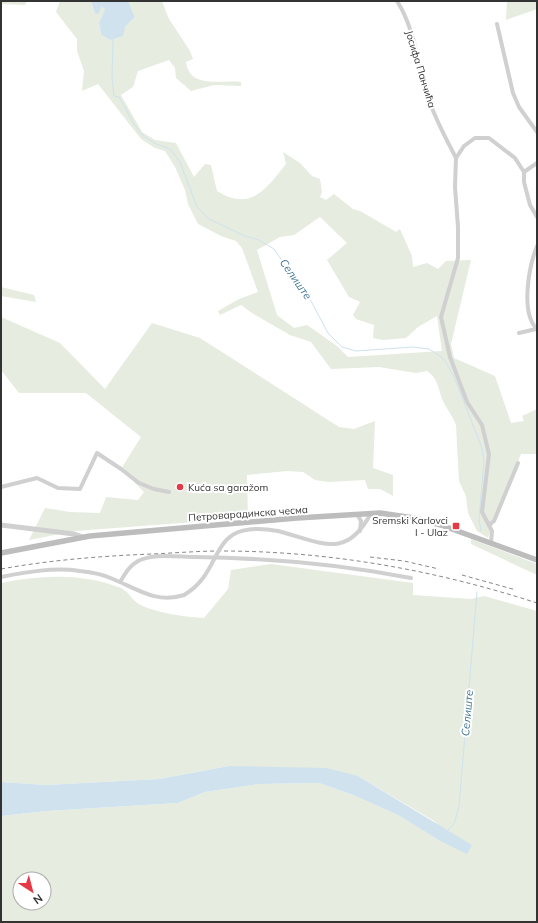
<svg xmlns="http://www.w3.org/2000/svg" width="538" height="923" viewBox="0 0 538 923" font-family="Mulish,sans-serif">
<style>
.green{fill:#e6ecdf;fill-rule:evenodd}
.water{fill:#cfe2ee}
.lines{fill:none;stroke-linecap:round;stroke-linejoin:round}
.stream{stroke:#cfe2ee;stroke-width:1}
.minor{stroke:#d0d0d0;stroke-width:4}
.tertiary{stroke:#d0d0d0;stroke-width:5}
.secondary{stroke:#bdbdbd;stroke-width:5.5}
.rail{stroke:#888;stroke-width:1;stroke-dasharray:4 3;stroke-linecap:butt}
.minor-bridge{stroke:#d0d0d0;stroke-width:4}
.poi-dot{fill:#e63946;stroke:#fff;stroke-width:1.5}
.labels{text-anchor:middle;stroke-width:4;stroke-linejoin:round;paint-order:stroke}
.street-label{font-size:10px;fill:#333;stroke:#fff}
.poi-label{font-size:10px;fill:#333;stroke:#fff;text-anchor:start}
.water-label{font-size:11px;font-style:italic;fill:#3f7597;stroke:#fff}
</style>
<rect width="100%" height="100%" fill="#fff"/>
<g class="green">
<polygon points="1,1 27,1 25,5 1,4"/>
<path d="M60,1H91L95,14L101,7L105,9L99,23L101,34L125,27L135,17L128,1H162L169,19L190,51L193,59L186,62C190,90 222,79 241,82V86L214,85L191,91L176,78L175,68L169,60L138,71L133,87L121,95L142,132L155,140L176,143L194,177L205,164L211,165L217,191C251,212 266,189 286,164L283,152L300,163L312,176L320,179L322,192L320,197L326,200L334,194L353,209L362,212L396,232L400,229L412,256L413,267L427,263L438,269L446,261L471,260L451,344L454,358L495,376L511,423L524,421L522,416L537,409V454H521L498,509L488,538L477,531L468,513L466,496L459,481L456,425C453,417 449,412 445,405C438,392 440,380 427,371L416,373L379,367L331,369L311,342L290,335L252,313L241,305L220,315L218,311L239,299L258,292L242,248L236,241L221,236L198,224L188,204L185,190L175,167L165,151L155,148L141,139L98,84L82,91L84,71L77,51V39L56,12ZM320,217L347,243L327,260L349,297L360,302L353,315L356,319L374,325L373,338L383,340L406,338L418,327L437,316L442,351L348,357L337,346L307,325L294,328L277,315L257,250L280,237L294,235Z"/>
<polygon points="507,1 537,1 537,9 506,20"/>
<polygon points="1,287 34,295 36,302 1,296"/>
<polygon points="1,317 60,343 105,389 152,323 200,338 339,427 354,429 375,421 373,468 393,475 393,496 380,489 368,489 365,480 328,482 315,480 303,472 287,471 247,475 248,518 75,531 29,540 45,508 70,512 100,513 106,497 138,500 144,492 121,469 141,437 86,393 19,393 1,370"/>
<polygon points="471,539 537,564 537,575 471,544"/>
<path d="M271,564L413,583V595L471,599L484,596L537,611V922H1V816L47,811L178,803L205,792L259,784L319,783L353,795L398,815L440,841L467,853L434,821L358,776L229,766L159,779L46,785L1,782V583C42,575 81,573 121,588C128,591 132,600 139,604C155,613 185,617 204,618L228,589L231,570ZM20,879H44V903H20Z"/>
</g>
<g class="water">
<polygon points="91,1 128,1 135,17 125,27 123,36 110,40 101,34 99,23 105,9 101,7 99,13 95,14"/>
<polygon points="229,766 326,768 358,776 472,845 467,854 440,841 398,815 353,795 319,783 259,784 205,792 178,803 47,811 1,816 1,782 46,785 159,779"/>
</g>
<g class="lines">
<g class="stream">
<polyline points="113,39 112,77 114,96 119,97 134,124 143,136 156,144 170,149 180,162 197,207 209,219 245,236 259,240 274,249 295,280 311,301 328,333 342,347 356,351 413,347 429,349 444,359 454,377 482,448 484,462 479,519 481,531"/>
<polyline points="448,830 454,824 459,806 477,592"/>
</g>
<g class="minor">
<path d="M397,1C413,26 417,57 424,85C431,110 444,135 456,158"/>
<polyline points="497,24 513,93 519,107 537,132"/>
<polyline points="524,172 537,163"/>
<path d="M537,246C529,266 520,313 537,329"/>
<polyline points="519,333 536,329"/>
<polyline points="1,487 37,478 58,488 80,489 97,453 121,469 139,483 154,489 169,492"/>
<polyline points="357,514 361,521 360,531"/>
<polyline points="489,525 494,521 518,463"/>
<path d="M278,531C321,542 346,561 371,513"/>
<polyline points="491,543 492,531 482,512 489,454 482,425 467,402 450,357 441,317 458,258 458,227 455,187 456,158 464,146 475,138 489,138 515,158 524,172 524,182 530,205 537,217"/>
<path d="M1,577C27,572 53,567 80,571C91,572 102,574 113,579C137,589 157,604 184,595"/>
<path d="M120,582C125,574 129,566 138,561C153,553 178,557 195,557C268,558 339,564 411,578"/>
</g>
<polyline class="tertiary" points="1,525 74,534 83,537"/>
<polyline class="secondary" points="1,553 90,536 297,518 380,513 414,518 441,525 537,560"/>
<g class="rail">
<polyline points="370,557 404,561 439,569"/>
<path d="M1,569C51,560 101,556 152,554C175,553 198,551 221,551C329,551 435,570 537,603"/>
<polyline points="462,575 516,590"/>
</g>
<path class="minor-bridge" d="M184,595C228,569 205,518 278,531"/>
</g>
<g class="poi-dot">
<circle cx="180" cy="487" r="4"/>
<rect x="452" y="522" width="8" height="8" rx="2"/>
</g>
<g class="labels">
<g class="street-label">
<text transform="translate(421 69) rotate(73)" y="4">Јосифа Панчића</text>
<text transform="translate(248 513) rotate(-4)" y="4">Петроварадинска чесма</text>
</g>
<g class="poi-label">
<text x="188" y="491">Kuća sa garažom</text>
<text x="448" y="524" text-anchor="end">Sremski Karlovci<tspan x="448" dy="12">I - Ulaz</tspan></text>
</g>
<g class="water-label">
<text transform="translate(296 279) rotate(55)" y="4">Селиште</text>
<text transform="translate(467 713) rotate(-85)" y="4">Селиште</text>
</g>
</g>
<rect width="538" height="923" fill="none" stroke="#333333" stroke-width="4"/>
<g transform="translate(32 891) rotate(144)"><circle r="19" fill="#ffffff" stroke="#adadad"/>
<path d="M0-3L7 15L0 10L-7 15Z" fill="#e63946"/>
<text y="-6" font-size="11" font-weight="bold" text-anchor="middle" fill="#333333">N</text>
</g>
</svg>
